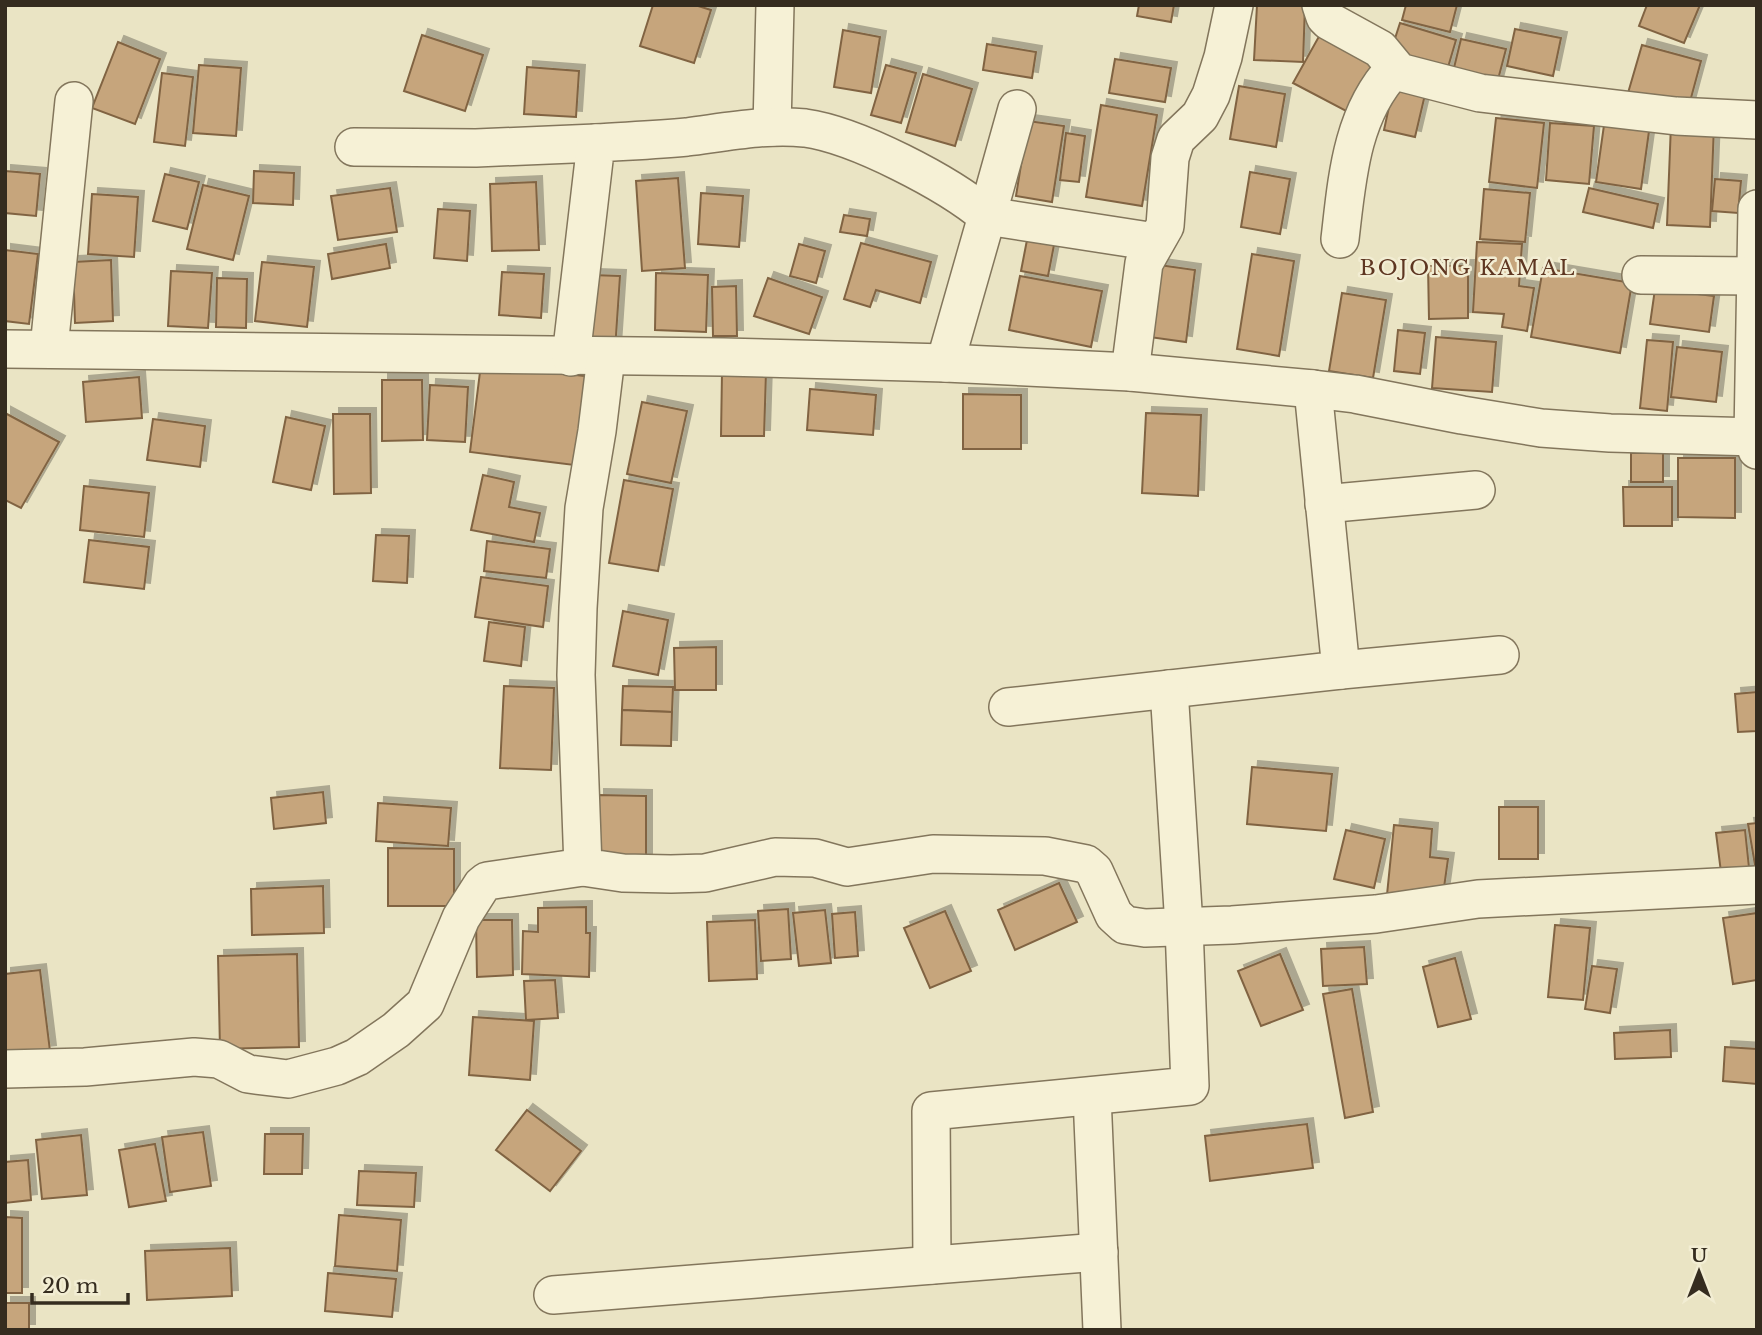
<svg xmlns="http://www.w3.org/2000/svg" width="1762" height="1335" viewBox="0 0 1762 1335" font-family="'Libre Baskerville',serif">
<style>
.building{fill:#c6a57c;stroke:#816443;stroke-width:2;filter:url(#shadow)}
.lines{fill:none;stroke-linecap:round;stroke-linejoin:round}
.minor-casing{stroke:#83765c;stroke-width:40}
.minor{stroke:#f6f1d6;stroke-width:37}
.labels{text-anchor:middle;stroke-width:5;stroke-linejoin:round;paint-order:stroke}
.quarter-label{font-size:21px;letter-spacing:2px;fill:#5e3621;stroke:#f2edd3}
</style>
<defs>
<filter id="shadow"><feDropShadow dx="6" dy="-6" stdDeviation="0" flood-color="#0004"/></filter>
</defs>
<rect width="100%" height="100%" fill="#eae4c4"/>
<g class="building">
<polygon points="653,5 695,5 711,10 694,63 640,46"/>
<polygon points="1139,5 1174,5 1171,22 1137,16"/>
<polygon points="1257,5 1305,5 1303,62 1254,60"/>
<polygon points="1406,5 1457,5 1450,32 1402,20"/>
<polygon points="1647,5 1700,5 1684,43 1639,26"/>
<polygon points="1400,23 1456,40 1446,74 1389,57"/>
<polygon points="1515,29 1561,38 1553,76 1507,66"/>
<polygon points="843,30 880,37 871,93 834,87"/>
<polygon points="1322,31 1377,61 1348,112 1293,83"/>
<polygon points="422,35 483,55 465,111 404,91"/>
<polygon points="1461,39 1506,49 1495,91 1451,80"/>
<polygon points="118,42 160,59 135,124 92,108"/>
<polygon points="987,44 1036,52 1032,78 983,70"/>
<polygon points="1642,45 1701,61 1688,109 1628,93"/>
<polygon points="1115,59 1171,68 1165,102 1109,93"/>
<polygon points="199,65 241,68 236,136 193,133"/>
<polygon points="886,65 916,73 901,123 871,115"/>
<polygon points="527,67 579,71 576,117 524,114"/>
<polygon points="162,73 193,77 185,146 154,142"/>
<polygon points="923,74 972,89 955,146 906,132"/>
<polygon points="1395,79 1427,86 1415,137 1384,130"/>
<polygon points="1239,86 1285,94 1276,147 1230,139"/>
<polygon points="1101,105 1157,115 1142,206 1086,197"/>
<polygon points="1496,118 1544,123 1537,188 1489,182"/>
<polygon points="1605,118 1650,124 1641,189 1596,182"/>
<polygon points="1028,121 1064,126 1052,202 1016,196"/>
<polygon points="1550,123 1594,126 1589,184 1546,180"/>
<polygon points="1671,124 1714,125 1710,227 1667,225"/>
<polygon points="1066,133 1085,136 1079,182 1060,180"/>
<polygon points="5,171 40,174 36,216 5,213"/>
<polygon points="254,171 294,173 293,205 253,203"/>
<polygon points="1250,172 1290,179 1280,234 1241,227"/>
<polygon points="165,174 199,182 187,229 153,221"/>
<polygon points="678,178 685,268 642,271 636,181"/>
<polygon points="1715,179 1741,181 1738,213 1712,211"/>
<polygon points="536,182 539,250 492,251 490,184"/>
<polygon points="203,185 249,196 233,260 187,249"/>
<polygon points="390,188 397,232 338,240 331,196"/>
<polygon points="1589,188 1658,204 1653,228 1583,212"/>
<polygon points="1484,189 1530,193 1525,242 1480,239"/>
<polygon points="701,193 743,196 739,247 698,244"/>
<polygon points="92,194 138,197 134,257 88,254"/>
<polygon points="438,209 470,211 467,261 434,258"/>
<polygon points="844,215 870,219 867,236 840,232"/>
<polygon points="1027,240 1054,245 1048,276 1021,271"/>
<polygon points="1477,242 1522,244 1519,286 1534,288 1527,331 1502,327 1504,314 1473,312"/>
<polygon points="861,243 931,262 920,303 876,290 870,307 844,299"/>
<polygon points="386,244 390,268 332,279 328,254"/>
<polygon points="799,244 825,251 816,283 790,276"/>
<polygon points="5,250 38,254 29,324 5,321"/>
<polygon points="1252,254 1294,261 1279,356 1237,349"/>
<polygon points="111,260 113,321 75,323 73,262"/>
<polygon points="262,262 314,267 307,327 255,321"/>
<polygon points="1152,264 1195,270 1186,342 1142,336"/>
<polygon points="1428,266 1468,266 1468,318 1429,319"/>
<polygon points="1543,268 1632,283 1620,353 1531,337"/>
<polygon points="171,271 212,273 208,328 168,326"/>
<polygon points="502,272 544,274 541,318 499,315"/>
<polygon points="656,273 708,275 706,332 655,330"/>
<polygon points="592,275 620,276 615,350 588,348"/>
<polygon points="1020,276 1102,291 1091,347 1009,330"/>
<polygon points="217,278 247,279 246,328 216,327"/>
<polygon points="768,278 822,297 809,334 754,316"/>
<polygon points="736,286 737,336 713,336 712,287"/>
<polygon points="1655,289 1714,296 1709,332 1650,324"/>
<polygon points="1342,293 1386,300 1373,378 1329,371"/>
<polygon points="1398,330 1425,333 1420,374 1394,371"/>
<polygon points="1436,337 1496,342 1492,392 1432,388"/>
<polygon points="1647,340 1673,342 1667,411 1640,408"/>
<polygon points="1677,347 1722,352 1716,402 1671,397"/>
<polygon points="481,364 593,377 582,466 470,452"/>
<polygon points="722,372 766,372 764,436 721,436"/>
<polygon points="139,377 142,418 86,422 83,382"/>
<polygon points="382,380 422,380 423,440 382,441"/>
<polygon points="430,385 468,387 465,442 427,440"/>
<polygon points="810,389 876,395 873,435 807,430"/>
<polygon points="963,394 1021,395 1021,449 963,449"/>
<polygon points="642,402 687,411 671,483 627,474"/>
<polygon points="5,413 59,442 21,508 5,500"/>
<polygon points="1146,413 1201,415 1198,496 1142,493"/>
<polygon points="333,414 370,414 371,493 334,494"/>
<polygon points="286,417 325,426 311,490 273,482"/>
<polygon points="153,419 205,426 200,467 147,460"/>
<rect x="1631" y="453" width="32" height="29"/>
<polygon points="1678,458 1735,458 1735,518 1678,517"/>
<polygon points="483,475 514,482 509,507 540,513 534,542 471,530"/>
<polygon points="624,480 673,489 658,571 609,563"/>
<polygon points="84,486 149,493 144,537 80,530"/>
<polygon points="1623,487 1672,487 1672,526 1624,526"/>
<polygon points="376,535 409,536 407,583 373,581"/>
<polygon points="89,540 149,547 144,589 84,582"/>
<polygon points="487,541 550,549 546,578 484,571"/>
<polygon points="481,577 548,586 543,627 475,617"/>
<polygon points="623,611 668,620 658,675 613,666"/>
<polygon points="489,622 525,627 521,666 484,661"/>
<polygon points="716,647 716,690 675,690 674,648"/>
<polygon points="504,686 554,688 551,770 500,768"/>
<polygon points="623,686 673,687 672,712 622,710"/>
<polygon points="1757,692 1757,731 1738,732 1735,694"/>
<polygon points="622,710 672,712 671,746 621,745"/>
<polygon points="1252,767 1332,774 1326,831 1247,824"/>
<polygon points="323,792 326,823 274,829 271,798"/>
<polygon points="598,795 646,796 646,862 598,862"/>
<polygon points="378,803 451,808 448,846 376,841"/>
<rect x="1499" y="807" width="39" height="52"/>
<polygon points="1757,823 1757,865 1755,865 1748,824"/>
<polygon points="1394,825 1432,829 1430,857 1448,859 1442,902 1387,895"/>
<polygon points="1346,830 1385,839 1374,888 1334,879"/>
<polygon points="1745,830 1750,877 1722,880 1716,833"/>
<polygon points="388,848 454,849 454,906 388,906"/>
<polygon points="1059,883 1077,922 1015,950 998,910"/>
<polygon points="323,886 324,933 252,935 251,889"/>
<polygon points="586,907 586,933 590,933 589,977 522,974 523,931 538,932 538,908"/>
<polygon points="788,909 791,959 761,961 758,911"/>
<polygon points="825,910 831,963 799,966 793,913"/>
<polygon points="945,911 971,971 930,988 904,928"/>
<polygon points="855,912 858,956 835,958 832,914"/>
<polygon points="1757,913 1757,980 1733,984 1723,918"/>
<polygon points="476,920 512,920 513,975 477,977"/>
<polygon points="755,920 757,979 709,981 707,922"/>
<polygon points="1555,925 1590,928 1583,1000 1548,997"/>
<polygon points="1364,947 1367,984 1323,986 1321,949"/>
<polygon points="297,954 299,1047 220,1049 218,956"/>
<polygon points="1280,954 1303,1010 1261,1026 1238,971"/>
<polygon points="1455,958 1471,1019 1438,1027 1423,967"/>
<polygon points="1592,966 1617,969 1610,1013 1585,1009"/>
<polygon points="40,970 50,1051 5,1056 5,974"/>
<polygon points="555,980 558,1018 526,1020 524,981"/>
<polygon points="1352,989 1373,1112 1345,1118 1323,994"/>
<polygon points="473,1017 534,1021 530,1080 469,1075"/>
<polygon points="1670,1030 1671,1057 1615,1059 1614,1033"/>
<polygon points="1725,1047 1757,1049 1757,1084 1723,1081"/>
<polygon points="527,1110 581,1151 550,1191 496,1150"/>
<polygon points="1307,1124 1313,1168 1210,1181 1205,1136"/>
<polygon points="203,1132 211,1186 170,1192 162,1137"/>
<polygon points="265,1134 303,1134 302,1174 264,1174"/>
<polygon points="81,1135 87,1195 42,1199 36,1140"/>
<polygon points="155,1144 166,1201 129,1207 119,1150"/>
<polygon points="28,1160 31,1200 5,1203 5,1162"/>
<polygon points="359,1171 416,1173 414,1207 357,1205"/>
<polygon points="339,1215 401,1220 397,1271 335,1266"/>
<polygon points="5,1217 22,1218 22,1293 5,1293"/>
<polygon points="230,1248 232,1296 147,1300 145,1251"/>
<polygon points="328,1273 396,1279 392,1317 325,1311"/>
<rect x="5" y="1303" width="24" height="27"/>
</g>
<g class="lines">
<g class="minor-casing">
<g id="minor">
<polyline points="1321,5 1325,17 1329,21 1380,49 1399,72 1480,93 1676,116 1757,120"/>
<polyline points="1017,109 987,216 1155,242"/>
<polyline points="772,127 775,5"/>
<polyline points="354,147 476,148 596,143"/>
<polyline points="1757,209 1753,437 1757,450"/>
<path d="M1340,239C1347,179 1351,115 1394,69"/>
<polyline points="1641,275 1755,276"/>
<polyline points="49,348 74,101"/>
<polyline points="5,349 724,357 945,363 1130,372 1313,389 1355,394 1462,415 1541,428 1610,433 1757,437"/>
<path d="M571,357L596,143C626,141 657,140 687,137C726,132 766,124 805,128C856,135 948,183 987,216L945,363"/>
<polyline points="606,357 597,431 584,508 578,608 576,675 583,867 623,873 671,874 705,873 775,857 815,858 847,867 933,854 1045,856 1086,864 1094,871 1114,915 1125,925 1145,928 1232,925 1376,914 1478,899 1757,885"/>
<polyline points="1130,372 1144,263 1165,226 1170,158 1176,139 1200,116 1211,95 1223,57 1234,5"/>
<polyline points="1324,504 1476,490"/>
<polyline points="1341,670 1500,655"/>
<polyline points="1008,707 1341,670 1313,389"/>
<polyline points="5,1069 85,1067 194,1057 219,1059 248,1074 288,1079 337,1066 357,1057 396,1030 425,1004 461,918 482,885 487,881 583,867"/>
<polyline points="1092,1096 1102,1330"/>
<polyline points="932,1265 931,1111 1190,1086 1184,926 1169,689"/>
<polyline points="553,1295 1099,1252"/>
</g>
</g>
<use href="#minor" class="minor"/>
</g>
<g class="labels">
<g class="quarter-label">
<text x="1468" y="275">BOJONG KAMAL</text>
</g>
</g>
<rect width="1762" height="1335" fill="none" stroke="#352c1f" stroke-width="14"/>
<g transform="translate(1699 1272)" stroke="#f2edd3" stroke-width="5" paint-order="stroke">
<path d="M0-5L12 26L0 18L-12 26Z" fill="#352c1f"/>
<text y="-10" font-size="19" font-weight="bold" text-anchor="middle" fill="#352c1f">U</text>
</g>
<path d="M32 1293v10h96v-10" fill="none" stroke="#352c1f" stroke-width="3.5"/>
<text x="42" y="1293" font-size="21" fill="#352c1f" stroke="#f2edd3" stroke-width="5" paint-order="stroke">20 m</text>
</svg>
